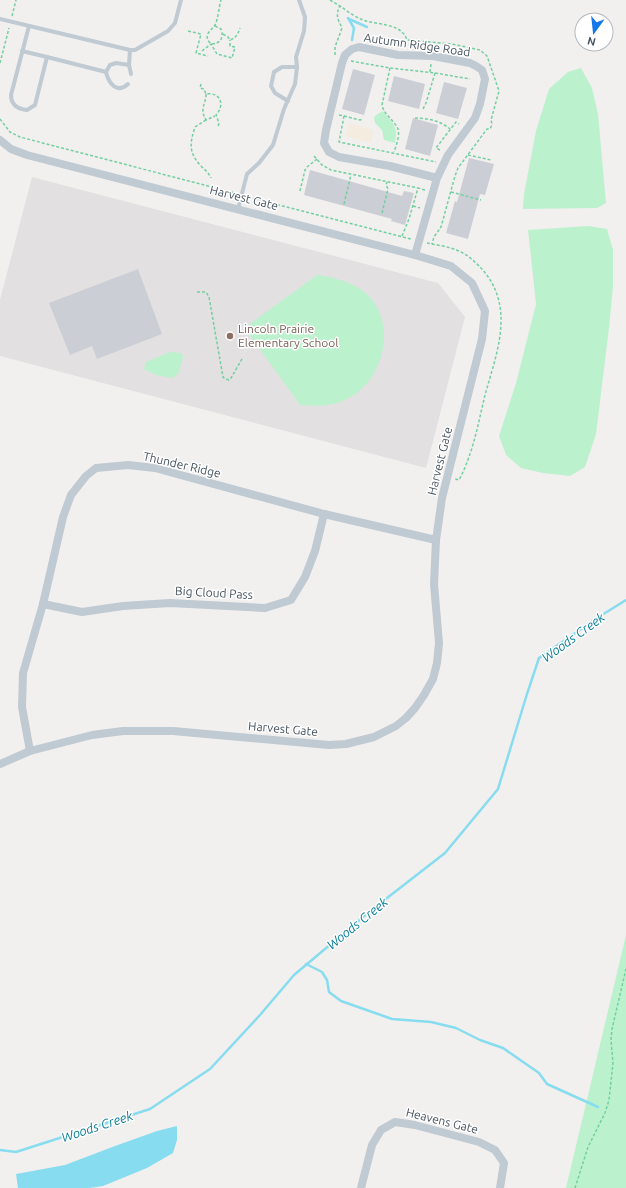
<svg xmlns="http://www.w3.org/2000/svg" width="626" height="1188" viewBox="0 0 626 1188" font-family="Ubuntu,sans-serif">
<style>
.education{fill:#e3e0e1}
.green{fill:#bcf1ce}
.sand{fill:#f3ecdf}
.water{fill:#87ddef}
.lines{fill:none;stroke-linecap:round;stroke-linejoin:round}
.stream{stroke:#87ddef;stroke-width:2.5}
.building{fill:#cbced4}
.path{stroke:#72d09f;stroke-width:1.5;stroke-dasharray:3 2;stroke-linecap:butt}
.service{stroke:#bfcad2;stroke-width:4}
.minor{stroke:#bfcad2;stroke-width:8}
.education-dot{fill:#8d6e63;stroke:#fff;stroke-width:1.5}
.labels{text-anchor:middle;stroke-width:3;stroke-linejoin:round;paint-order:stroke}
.street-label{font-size:12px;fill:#46535d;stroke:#fff}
.education-label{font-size:12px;fill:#785e54;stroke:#fff;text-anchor:start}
.water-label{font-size:13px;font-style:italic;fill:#087f98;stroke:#fff}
</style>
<rect width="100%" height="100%" fill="#f2efef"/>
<polygon class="education" points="32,177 438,283 465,317 426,468 0,356 0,300"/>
<g class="green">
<polygon points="581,68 592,88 598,114 606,203 597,208 523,209 524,194 536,131 549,89 568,72"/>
<path d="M383,111C392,124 399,125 395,143L384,140L382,130L375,123L374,118L376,115Z"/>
<polygon points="588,226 607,229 613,250 613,287 609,328 596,434 585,467 570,476 543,473 521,468 506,455 499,436 516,383 536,304 528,230"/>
<path d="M317,275C331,277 345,280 357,287C401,312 387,382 345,400C330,407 315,406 300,405L248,333L250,324Z"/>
<polygon points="170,352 182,353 183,358 178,374 172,378 156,375 144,369 146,362"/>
<polygon points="626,935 626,1188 566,1188"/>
</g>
<polygon class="sand" points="349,123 374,130 371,143 345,136"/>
<polygon class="water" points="177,1126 177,1140 173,1153 147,1168 103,1186 90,1188 18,1188 16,1174 65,1165 115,1146 157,1131"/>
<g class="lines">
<g class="stream">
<polyline points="348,18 354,28 352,40"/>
<polyline points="349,19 367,27"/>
<polyline points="306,964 322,972 327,980 329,992 341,1001 392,1019 431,1022 456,1028 480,1040 503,1048 539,1073 547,1084 598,1107"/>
<polyline points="0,1150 16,1152 150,1109 210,1069 260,1015 294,975 369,912 445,853 498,789 527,694 539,658 597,618 626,600"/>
</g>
</g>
<g class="building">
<polygon points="353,69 375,75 364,115 342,109"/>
<polygon points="394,76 425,84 419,109 388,101"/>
<polygon points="444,82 467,88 458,119 436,113"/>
<polygon points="413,118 438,125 430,156 405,149"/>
<polygon points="469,158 494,164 485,195 480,194 468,239 446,233 455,201 457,202"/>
<polygon points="310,170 402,196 404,191 414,193 405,225 391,221 392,219 304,195"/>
<polygon points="138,269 162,334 97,359 92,346 70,355 49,303"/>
</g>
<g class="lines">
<g class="path">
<polyline points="330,0 340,6"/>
<polyline points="12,16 16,0"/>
<path d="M215,26L221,29C224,37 221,44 211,44C202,35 211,31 215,25C218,20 219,6 221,0"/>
<polyline points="188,31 201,34 196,53 208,56"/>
<path d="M223,34L228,37L230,40C236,38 238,34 240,28"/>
<polyline points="202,51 211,44 217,54 232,58 235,47 230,46 230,40"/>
<path d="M335,55V47L342,28C338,19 335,16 340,6C347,11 355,17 363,20C377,25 402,23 407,40L452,44L480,50L487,56L499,91L491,120C492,123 492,126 490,129H487L458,168L455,176L441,227L434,237L432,244"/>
<polyline points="351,61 390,68 435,73 470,79"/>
<polyline points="0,63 9,28"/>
<path d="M390,68L382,105C384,115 394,120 398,129C400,136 396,146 394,152"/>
<polyline points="430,72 431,64"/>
<path d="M201,84L200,88L204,89L206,94C221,92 225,105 216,115L219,123L218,127"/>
<path d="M206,94C206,105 199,108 206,120L215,116"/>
<polyline points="423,109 426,103 435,73"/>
<polyline points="339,115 344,116 339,142 436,162"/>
<polyline points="344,116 360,120 363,119"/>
<path d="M415,118C427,118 441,121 450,129"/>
<polyline points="0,119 10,132 20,137 235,193"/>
<path d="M206,120L195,127C190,143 188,152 201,166C205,170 209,173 211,178"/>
<polyline points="440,150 436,148 456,122 459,124"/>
<polyline points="468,155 491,160"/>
<polyline points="314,156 322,165 331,170 418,188"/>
<polyline points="300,191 305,170 307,167 317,159"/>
<polyline points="451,192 481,200"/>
<polyline points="248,197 411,239"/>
<polyline points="344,204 351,175"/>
<polyline points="413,206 420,208"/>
<polyline points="382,213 388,189 386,185 387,182"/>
<polyline points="402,236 409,219 418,188 425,190"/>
<path d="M427,243C436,245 447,246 456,250C466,253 474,261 481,268C516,306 497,352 485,395C478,424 473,454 459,480L455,479"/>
<polyline points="197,292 206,292 209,297 223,377 225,379 229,380 231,378 242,359"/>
<polyline points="575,1188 588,1147 605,1113 609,1100 613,1063 611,1040 612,1029 626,969"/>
</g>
<g class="service">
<polyline points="0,19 130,50 135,50 168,31 175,23 181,0"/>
<path d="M29,26L11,95C11,105 18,109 27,110L35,105L47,57L106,72"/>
<polyline points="130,50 129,65 131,74"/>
<polyline points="22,51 47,57"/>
<path d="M128,84C117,94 109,84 106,72L110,65L116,63L129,65"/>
<polyline points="288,101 275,93 271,86 274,72 282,67 297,67"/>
<polyline points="238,209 247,174 259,163 273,145 284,109 295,84 297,67 296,57 304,31 305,17 299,0"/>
</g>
<g class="minor">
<polyline points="0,140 11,149 27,155 415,255 451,266 472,283 485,311 482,339 442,498 436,540 434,584 439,643 437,663 433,679 424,695 415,708 406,718 396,726 374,737 346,744 329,745 173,731 123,731 92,735 30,751 0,764"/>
<polyline points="415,255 437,178 448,155 475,118 480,104 485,79 482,70 476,66 470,63 433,56 398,55 359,47 352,49 345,55 342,63 326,130 324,143 329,152 339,157 390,166 437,178"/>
<polyline points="43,604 82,612 123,606 170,603 265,608 291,600 305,577 315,551 324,514"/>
<polyline points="30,751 22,707 23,673 43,604 63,517 71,495 86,476 96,468 128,465 155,468 324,514 436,540"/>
<polyline points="361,1188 372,1145 381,1130 395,1122 415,1125 479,1142 495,1150 504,1163 500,1188"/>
</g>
</g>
<circle class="education-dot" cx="230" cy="336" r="4"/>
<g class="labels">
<g class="street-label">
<text transform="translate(417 45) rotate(8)" y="4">Autumn Ridge Road</text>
<text transform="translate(244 198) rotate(14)" y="4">Harvest Gate</text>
<text transform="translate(440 461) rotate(-76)" y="4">Harvest Gate</text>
<text transform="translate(182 465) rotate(13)" y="4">Thunder Ridge</text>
<text transform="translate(214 593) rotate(3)" y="4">Big Cloud Pass</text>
<text transform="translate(283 729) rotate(5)" y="4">Harvest Gate</text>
<text transform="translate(442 1121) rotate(14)" y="4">Heavens Gate</text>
</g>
<g class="education-label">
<text x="238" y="333">Lincoln Prairie<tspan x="238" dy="14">Elementary School</tspan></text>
</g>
<g class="water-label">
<text transform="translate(573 637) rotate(-36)" y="5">Woods Creek</text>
<text transform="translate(357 923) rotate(-39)" y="5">Woods Creek</text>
<text transform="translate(97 1126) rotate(-18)" y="5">Woods Creek</text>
</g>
</g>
<g transform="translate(594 32) rotate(195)"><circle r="19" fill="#ffffff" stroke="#b5babe"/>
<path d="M0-3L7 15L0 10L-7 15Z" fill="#1277e8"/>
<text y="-6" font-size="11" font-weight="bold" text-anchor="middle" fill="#46535d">N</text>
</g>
</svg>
